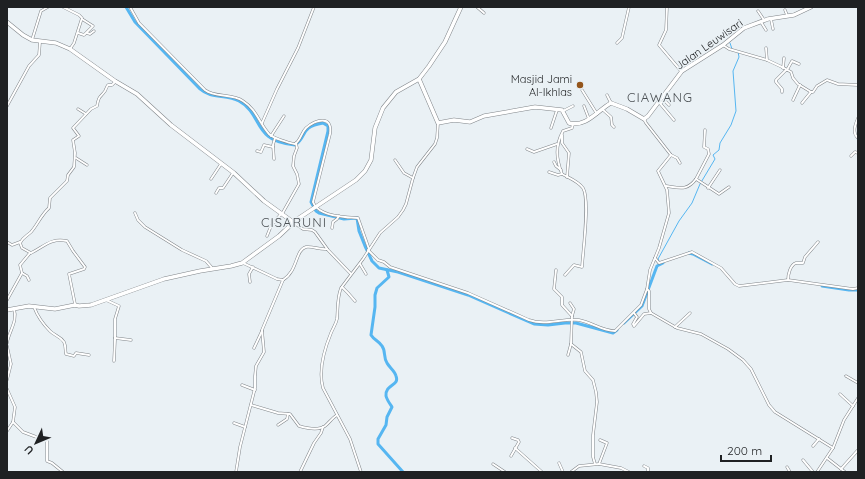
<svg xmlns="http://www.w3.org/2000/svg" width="865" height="479" viewBox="0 0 865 479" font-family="Quicksand,sans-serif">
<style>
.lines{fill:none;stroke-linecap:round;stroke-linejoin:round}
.stream{stroke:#56b6f1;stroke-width:1}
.river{stroke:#56b6f1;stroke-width:3}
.street-casing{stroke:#808589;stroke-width:3}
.secondary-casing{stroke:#808589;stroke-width:4.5}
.street{stroke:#fff;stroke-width:2}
.secondary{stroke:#fff;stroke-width:3.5}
.poi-dot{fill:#94551b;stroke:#eaf1f5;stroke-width:1.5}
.labels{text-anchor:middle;stroke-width:3;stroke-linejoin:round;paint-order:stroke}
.street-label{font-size:11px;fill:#1f2123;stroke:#eaf1f5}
.poi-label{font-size:11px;fill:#1f2123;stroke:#eaf1f5;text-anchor:end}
.quarter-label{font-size:13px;letter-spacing:1px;fill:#4b5054;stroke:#eaf1f5}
</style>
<rect width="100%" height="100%" fill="#eaf1f5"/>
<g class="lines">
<g class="stream">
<polyline points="730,43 732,49"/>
<polyline points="659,261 658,259 679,221 692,203 700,184 715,159 713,155 719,150 720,143 731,125 736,111 733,71 739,57 738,52"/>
</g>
<g class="river">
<path d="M126,7L135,22L200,89C211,99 227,94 239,101C256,110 256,127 268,136C275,142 287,144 295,145C308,136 299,127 323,123L328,126V131L311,202L316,211L319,213L344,219L357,218L359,231L365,246L372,261L379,268L398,272L468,295L534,324L548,325L565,323H576L613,333L617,330"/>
<polyline points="689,253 693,254 712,264"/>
<path d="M387,270L389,277L377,288L375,295V307L371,335C374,340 379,341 382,346C386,351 383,357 387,363C389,367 395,371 396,376C400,386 385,384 386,396C387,400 390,404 392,407L387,417L386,425L378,439V444L403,472"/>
<polyline points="822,286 849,290 858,290"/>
<polyline points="624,323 642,306 657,266 663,263"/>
</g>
<g class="street-casing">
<g id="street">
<polyline points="63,7 79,15 82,18 74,43 70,49"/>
<path d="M130,7L139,23L205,90C215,98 232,93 243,101C257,110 259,123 269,134C273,138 289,143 295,144C301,140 301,133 306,128C315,120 333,114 330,134L313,202C317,213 334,216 345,217C349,218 354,217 358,218L369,249"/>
<polyline points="477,7 484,13"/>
<polyline points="667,7 666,30 659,45 681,71"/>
<polyline points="785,10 787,15"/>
<polyline points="758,11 764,20"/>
<polyline points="771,19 773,29"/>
<polyline points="761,22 766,30"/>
<polyline points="78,33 84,35 93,26 82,19"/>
<polyline points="87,33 90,34 94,31"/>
<polyline points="32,40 41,11 48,7"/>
<polyline points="617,43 622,38 629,7"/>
<polyline points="723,45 729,49 767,60 784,68 791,72 793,78 798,84 811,92 813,92 817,86 827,80 838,84 858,85"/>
<polyline points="766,48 767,60"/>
<polyline points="783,68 784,58"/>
<polyline points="787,70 792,61 799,64"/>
<polyline points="582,90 597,114"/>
<polyline points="782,92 782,89 776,82 776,80 786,70"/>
<polyline points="607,95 611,103"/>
<polyline points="793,100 800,85"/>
<polyline points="658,101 674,120"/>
<polyline points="661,103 664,100 669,105"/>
<polyline points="802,103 811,92"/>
<polyline points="7,106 29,66 39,55 40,42"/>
<polyline points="584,106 589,119"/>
<polyline points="78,109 86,114"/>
<polyline points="602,109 611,117 612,125 614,127"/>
<polyline points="563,111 573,106"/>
<path d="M858,118C855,125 852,133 858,138"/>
<polyline points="644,119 646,123 671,155 658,171 667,190 669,213 659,248 650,270 647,289 649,291 649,309 651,313 677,328 701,334 728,349 743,360 751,369 769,405 775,412 833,448"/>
<polyline points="262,123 277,89 298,48 314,7"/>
<polyline points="551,128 557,110"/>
<polyline points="562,135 562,143 569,153 567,177"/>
<polyline points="271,136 284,116"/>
<polyline points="527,149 534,152 557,144"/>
<polyline points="257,151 261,152 264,145 273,147"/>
<polyline points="671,155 677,158 680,163"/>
<polyline points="851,156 855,152 858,153"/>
<polyline points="76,158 87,165"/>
<polyline points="274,159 273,145 275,138"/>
<polyline points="395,160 404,173 413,178"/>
<polyline points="554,162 556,166 561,170"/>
<polyline points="549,172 558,175 562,174"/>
<polyline points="211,179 221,164"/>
<polyline points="696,179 709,154 708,149 704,147 705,130"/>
<path d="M666,186C680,188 687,191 696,179L719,194L729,187"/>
<polyline points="708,188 720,170"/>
<polyline points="216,193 219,188 223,188 233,173"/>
<polyline points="135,213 138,220 145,227 182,250 206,261 213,269"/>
<polyline points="282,214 299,184 297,174 293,166 294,156 297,148 296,143"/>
<polyline points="294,223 303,229 312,230 315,232 328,250 351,274"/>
<polyline points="332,228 333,222 337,219 339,216"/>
<polyline points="267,236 271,226 281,214"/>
<polyline points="7,242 12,245 20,242"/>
<path d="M368,250L378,260L384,262L390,267L468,293L529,320C546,326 562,318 579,320C591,322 602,331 615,331L641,305L647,289"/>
<polyline points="655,258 659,263 692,252 721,268 735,284 739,286 788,280 853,289 858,288"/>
<path d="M243,263L277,279L283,280C298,271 295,250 306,247C313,246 320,250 327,249"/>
<polyline points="360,264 366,274"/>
<polyline points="556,270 554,289 562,297 562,305 572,316 571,344 581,352 585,371 593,380 596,392 597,402 593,435 593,457 595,464"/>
<polyline points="22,273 27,276 29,280"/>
<path d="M565,275L574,265L582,267C583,251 590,199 583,188C578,181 569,178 562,174C556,158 555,146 563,131L572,128L573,124"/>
<path d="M788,280C788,275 790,265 796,263C798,263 801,263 803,263L805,257L818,242"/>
<polyline points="250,282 249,274 253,267"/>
<polyline points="342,287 348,293 355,301"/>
<polyline points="7,300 22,273 20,265 30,253"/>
<polyline points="106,300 119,306 115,319 115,340 114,361"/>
<polyline points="570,303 574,309 572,316"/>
<path d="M75,304L69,274L84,269L85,267L73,251L67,241C50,238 45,246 31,253L22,248L20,243C23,237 27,236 31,232C38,224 41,215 49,208L50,198L67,181L68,175L74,167L75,153L73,140L79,136L73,128L91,109L97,106C99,95 100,98 105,91C106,89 107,86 108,85H112L115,82"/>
<path d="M34,307C37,315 43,324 50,331C55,336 60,336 64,342C66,346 65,351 66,354L74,356L76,353L89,355"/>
<polyline points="634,313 637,317 633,324 634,326 644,314 651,313"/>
<polyline points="675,327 690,313"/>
<polyline points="115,338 131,340"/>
<path d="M7,343C9,331 18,321 14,309"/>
<polyline points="7,346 11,364 7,380"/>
<polyline points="254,348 262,331"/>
<polyline points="568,355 571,344"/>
<polyline points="846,376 858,383"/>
<polyline points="242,385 255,390"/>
<polyline points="7,389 15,407 13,422 7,431"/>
<polyline points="840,394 853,406"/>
<path d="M251,405L278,413L290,414L299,426C306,428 318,431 325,426C329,423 332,418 337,415"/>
<polyline points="13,422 23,432 47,441 47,461 52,463 63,472"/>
<polyline points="234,423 245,427"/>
<polyline points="278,425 287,419 288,414"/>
<polyline points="813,446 819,439"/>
<polyline points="515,448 542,472"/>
<polyline points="511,456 519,442 518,440 512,438"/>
<polyline points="827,458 845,472"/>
<polyline points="803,460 813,472"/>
<polyline points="559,463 563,472"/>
<polyline points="493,464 505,472"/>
<polyline points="599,464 607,443 600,440"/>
<polyline points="644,466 648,468 648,472"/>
<polyline points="787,467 790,472"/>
<polyline points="841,469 858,450"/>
<polyline points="236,472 240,447 255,388 255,376 256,366 264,352 262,330 283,280"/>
<polyline points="300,472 314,443 321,433 323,427"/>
<path d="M361,472L350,439L323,388C318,370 324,350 331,333C333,328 336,324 337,319C338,308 337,298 341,288L363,259L380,233L398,217L403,210L406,204L413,178L417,167L435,144L437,138L438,123"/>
<polyline points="571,472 579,466 599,464 621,468 629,472"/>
<polyline points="817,472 833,448 844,420 858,398"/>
</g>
</g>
<g class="secondary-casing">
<g id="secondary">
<polyline points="7,22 23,35 32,40 56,43 70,49 115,81 137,94 171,125 234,173 264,201 293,222"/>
<path d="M419,79L438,123L454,120L470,122L484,116L535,107L562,110L569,123C586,128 598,110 611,103L627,109L644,119L648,116L682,71L723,45L744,28L768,19L794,15L811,7"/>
<polyline points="7,310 29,306 55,309 75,305 79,306 91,305 164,279 200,271 231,266 242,263 279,236 296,220 356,180 365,171 371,160 375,128 383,108 396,92 419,79 429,66 445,42 461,7"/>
</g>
</g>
<use href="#street" class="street"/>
<use href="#secondary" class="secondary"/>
</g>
<circle class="poi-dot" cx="580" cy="85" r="4"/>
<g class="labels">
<g class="street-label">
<text transform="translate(709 44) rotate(-35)" y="4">Jalan Leuwisari</text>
</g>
<g class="poi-label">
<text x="572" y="83">Masjid Jami<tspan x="572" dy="13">Al-Ikhlas</tspan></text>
</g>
<g class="quarter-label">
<text x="660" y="102">CIAWANG</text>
<text x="294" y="227">CISARUNI</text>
</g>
</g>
<rect width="865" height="479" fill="none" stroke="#1f2123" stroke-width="16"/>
<g transform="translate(36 443) rotate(226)" stroke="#eaf1f5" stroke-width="3" paint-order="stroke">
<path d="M0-3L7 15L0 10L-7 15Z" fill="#1f2123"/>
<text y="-6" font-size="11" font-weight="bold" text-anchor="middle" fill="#1f2123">U</text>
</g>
<path d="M721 455v6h50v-6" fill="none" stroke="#1f2123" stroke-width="2"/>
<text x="727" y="455" font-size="12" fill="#1f2123" stroke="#eaf1f5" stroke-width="3" paint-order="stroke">200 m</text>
</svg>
